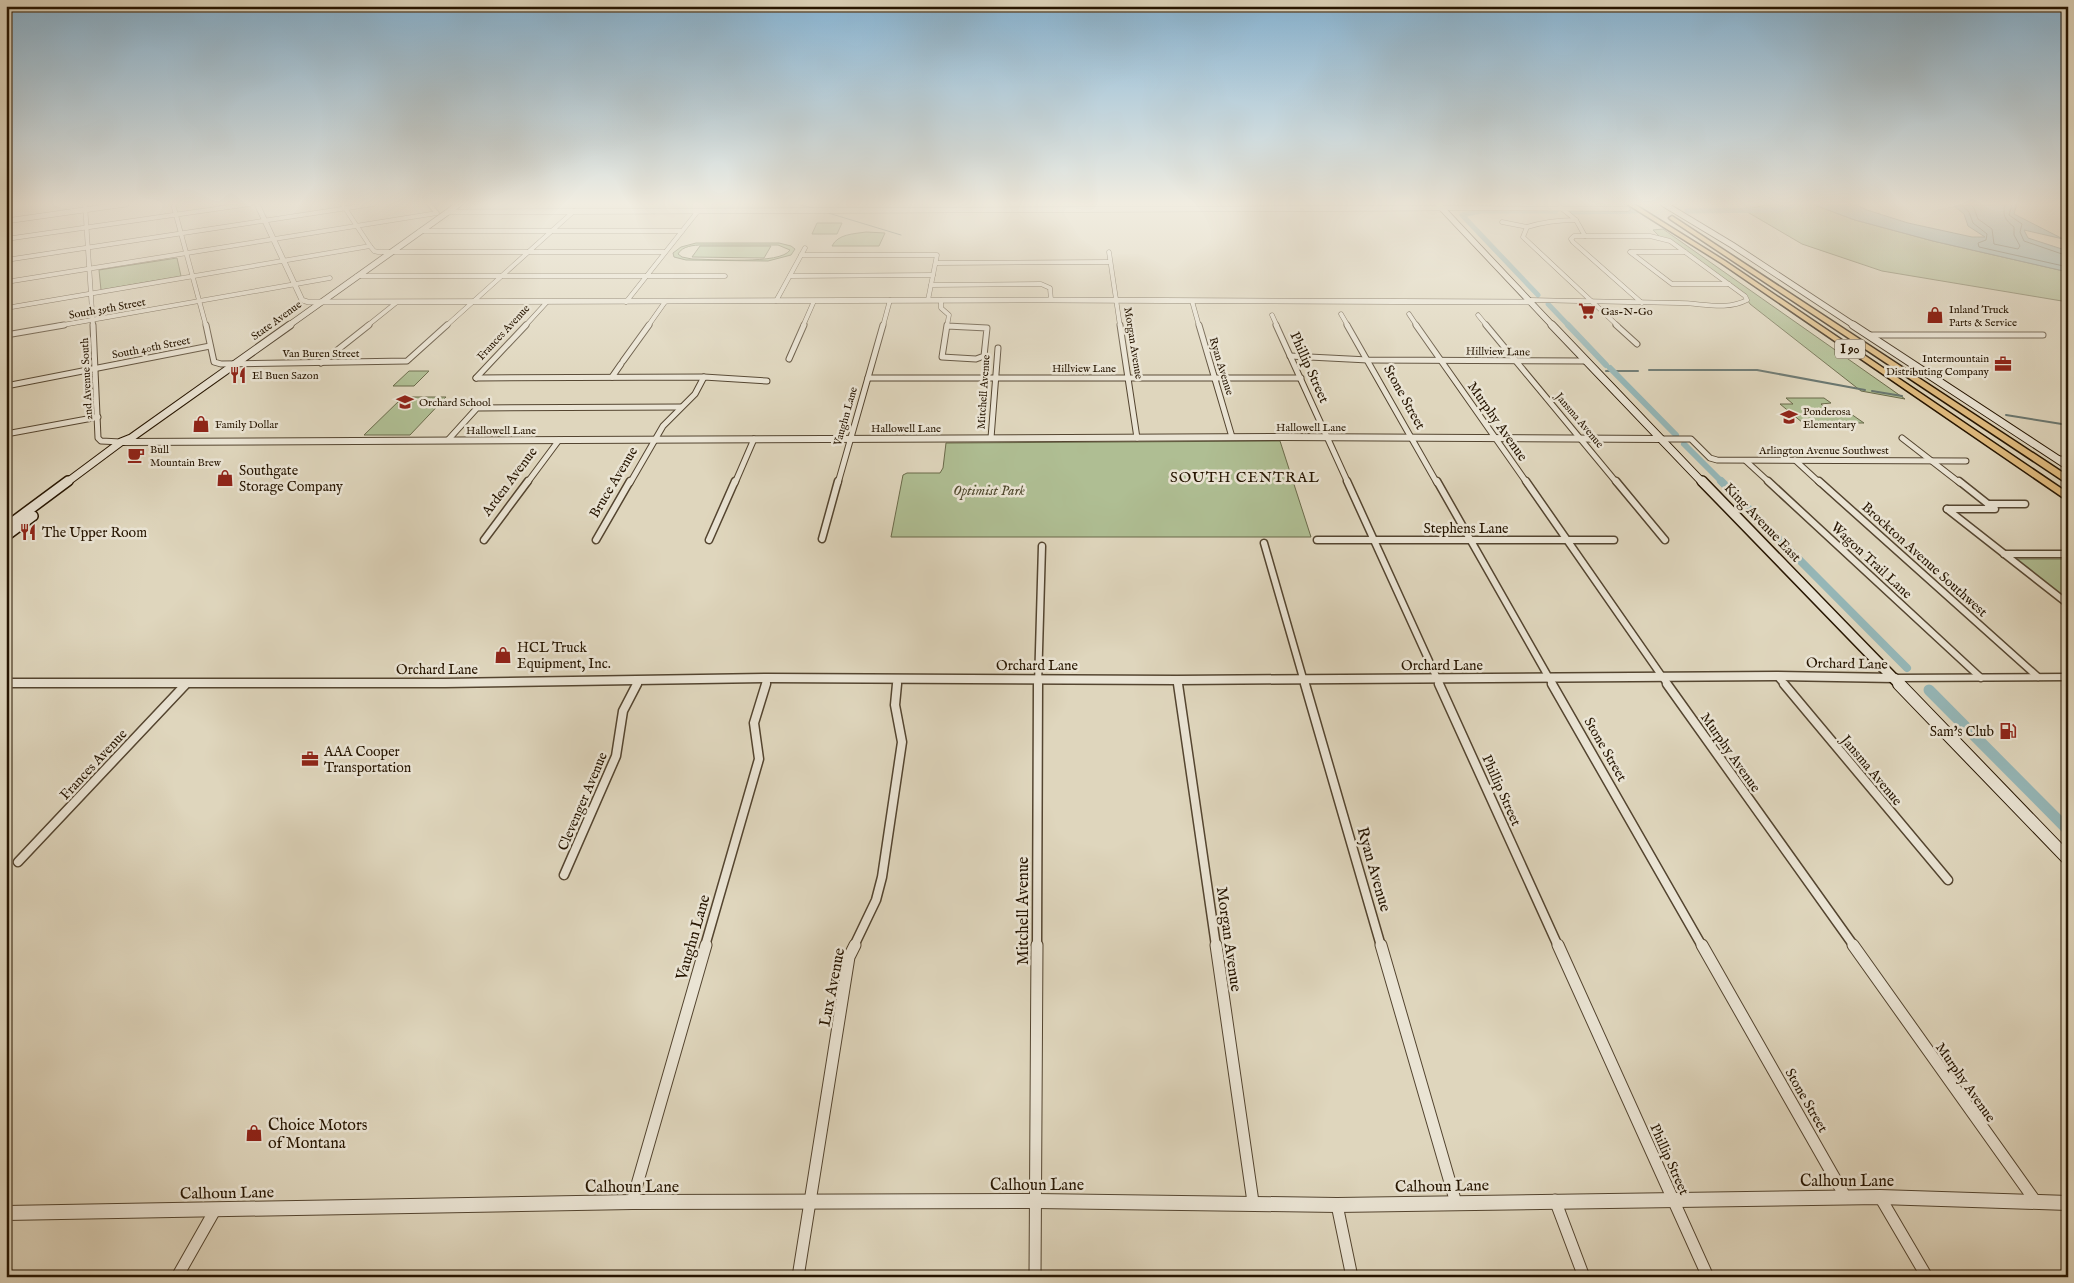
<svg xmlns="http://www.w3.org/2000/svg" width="2074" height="1283" viewBox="0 0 2074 1283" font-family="'IM FELL English',serif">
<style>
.green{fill:#afbe93;stroke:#6a6a4a;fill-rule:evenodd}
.water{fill:#95b7b8;stroke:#69766f}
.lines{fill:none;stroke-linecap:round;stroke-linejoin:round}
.shore{stroke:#5e665c;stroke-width:1}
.stream-far1{stroke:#69766f;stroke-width:1}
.stream{stroke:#69766f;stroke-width:2}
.canal-far3{stroke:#95b7b8;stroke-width:5}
.canal-far2{stroke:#95b7b8;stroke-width:6}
.canal-far1{stroke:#95b7b8;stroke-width:8}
.canal{stroke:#95b7b8;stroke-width:11}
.minor-far4-casing{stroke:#544530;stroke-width:5}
.minor-far3-casing{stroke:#544530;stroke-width:7}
.minor-far2-casing{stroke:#544530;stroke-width:9}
.minor-far1-casing{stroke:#544530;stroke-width:11}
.minor-casing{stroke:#544530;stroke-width:13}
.tertiary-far3-casing{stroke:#544530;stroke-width:6}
.tertiary-far2-casing{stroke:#544530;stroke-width:8}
.tertiary-far1-casing{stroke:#544530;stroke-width:11}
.tertiary-casing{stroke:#544530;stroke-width:16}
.secondary-far3-casing{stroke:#261501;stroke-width:7}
.secondary-far2-casing{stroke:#261501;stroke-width:9}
.secondary-far1-casing{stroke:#261501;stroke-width:12}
.secondary-casing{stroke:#261501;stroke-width:14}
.motorway-casing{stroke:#261501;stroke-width:3}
.minor-far4{stroke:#eae4d4;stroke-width:4}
.minor-far3{stroke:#eae4d4;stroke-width:5}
.minor-far2{stroke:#eae4d4;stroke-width:6}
.minor-far1{stroke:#eae4d4;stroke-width:8}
.minor{stroke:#eae4d4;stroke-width:11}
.tertiary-far3{stroke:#eae4d4;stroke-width:5}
.tertiary-far2{stroke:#eae4d4;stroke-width:6}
.tertiary-far1{stroke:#eae4d4;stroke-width:8}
.tertiary{stroke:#eae4d4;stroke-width:14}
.secondary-far3{stroke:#eae4d4;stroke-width:5.5}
.secondary-far2{stroke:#eae4d4;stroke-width:7}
.secondary-far1{stroke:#eae4d4;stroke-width:9}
.secondary{stroke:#eae4d4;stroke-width:12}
.motorway{fill:#e0bb7e;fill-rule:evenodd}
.labels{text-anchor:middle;stroke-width:5;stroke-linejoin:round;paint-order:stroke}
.far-street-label{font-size:11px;fill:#261501;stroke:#eae4d4}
.far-poi-label{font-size:11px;fill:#261501;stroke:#eae4d4;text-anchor:start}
.shield{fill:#eae4d4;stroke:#615340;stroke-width:1}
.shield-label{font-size:12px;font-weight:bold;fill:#261501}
.street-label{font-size:14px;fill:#261501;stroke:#eae4d4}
.poi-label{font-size:14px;fill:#261501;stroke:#eae4d4;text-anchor:start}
.park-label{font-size:14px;font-style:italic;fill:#4f482d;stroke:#eae4d4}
.neighbourhood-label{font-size:15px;letter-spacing:1px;fill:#261501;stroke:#eae4d4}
.near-street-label{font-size:16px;fill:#261501;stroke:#eae4d4}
.near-poi-label{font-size:16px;fill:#261501;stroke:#eae4d4;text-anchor:start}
</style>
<rect width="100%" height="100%" fill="#dfd6bd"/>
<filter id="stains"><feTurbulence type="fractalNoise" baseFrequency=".004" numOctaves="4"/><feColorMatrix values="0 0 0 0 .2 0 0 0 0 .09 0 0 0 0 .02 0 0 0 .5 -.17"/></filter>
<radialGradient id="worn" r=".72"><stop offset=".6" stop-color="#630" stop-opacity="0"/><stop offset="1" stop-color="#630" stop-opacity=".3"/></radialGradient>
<g class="green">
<polygon points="1770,204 1812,204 1855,220 1933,241 2068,272 2068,302 1882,271 1802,244 1744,210"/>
<polygon points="817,223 842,223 837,234 812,234"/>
<polygon points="1663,229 1905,399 1861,391 1750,304 1745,296 1677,244 1661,238 1653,230"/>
<path d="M866,232L885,233L879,246H832C838,234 853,234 866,232Z"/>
<path d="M696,243H779L791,246L795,249L791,255L768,261L686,260L674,257L673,253L681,247ZM702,245H778L790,250C781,265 710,259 692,259L682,257L678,254C682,246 694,245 702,245Z"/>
<polygon points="700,246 771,246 764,258 692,257"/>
<polygon points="177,258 181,276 101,290 99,270"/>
<polygon points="409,371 429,371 414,386 393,386"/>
<polygon points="403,397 446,397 410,435 364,435"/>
<polygon points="1786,398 1824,398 1831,403 1821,404 1833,414 1851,414 1864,423 1803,423 1780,404 1793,404"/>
<polygon points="1280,441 1311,537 891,537 903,475 907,473 940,473 943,468 946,443"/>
<polygon points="2014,559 2068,559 2068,600"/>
</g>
<polygon class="water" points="1812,204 1854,204 1867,210 1908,223 1972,237 1985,237 1968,226 1964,214 1954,206 2017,204 2014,214 2063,239 2024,230 2028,238 2068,251 2068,272 1933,241 1855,220"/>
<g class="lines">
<g class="shore">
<polyline points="1960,204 1969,212 1973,223 1987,234 1986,240 1978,243 1979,247 2068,267"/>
<path d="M1970,204L1974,208L1978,219L1992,229L1994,244L2018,249L2020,246L2014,235V227C2005,220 2002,215 2005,204"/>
<polyline points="2012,204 2009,215 2022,224 2020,232 2024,241 2068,256"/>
</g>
<g class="stream-far1">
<polyline points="795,204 818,209"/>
<polyline points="825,212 901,235"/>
</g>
<g class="stream">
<polyline points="1649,370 1757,370 1865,390"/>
<polyline points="1606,371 1638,371"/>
<polyline points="1872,391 1902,396"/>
<polyline points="2006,415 2068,425"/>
</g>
<g class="canal-far3">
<polyline points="1687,211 1781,210 1793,204"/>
<polyline points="1572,212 1637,211"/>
<polyline points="1538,295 1462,215 1481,211 1556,211"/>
<polyline points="1548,304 1569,326"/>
</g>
<g class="canal-far2">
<polyline points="1568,325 1606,365"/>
<polyline points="1610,368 1676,435"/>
<polyline points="1684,444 1723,483"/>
</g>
<polyline class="canal-far1" points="1721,481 1907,668"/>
<polyline class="canal" points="1929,690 2068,830"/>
<g class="minor-far4-casing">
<g id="minor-far4">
<polyline points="85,204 93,326"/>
<polyline points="173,204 206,326"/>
<polyline points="343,205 370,246 374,251 378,252 665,252"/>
<polyline points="1560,207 1576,220 1585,236 1574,236 1571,239 1573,242 1642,303"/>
<polyline points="1442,208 1628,209"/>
<path d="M1576,220C1559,220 1543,222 1527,227L1523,237L1618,326"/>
<polyline points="1502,222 1527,227"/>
<polyline points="420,231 682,231"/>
<polyline points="6,239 250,204"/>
<polyline points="1109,252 1120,326"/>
<polyline points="1630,252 1672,284 1729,284"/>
<polyline points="1631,252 1685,252"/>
<polyline points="801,255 937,255 928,300"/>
<polyline points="6,260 374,204"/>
<polyline points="936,263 1110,262"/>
<polyline points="357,276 725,276"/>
<polyline points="790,276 933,275"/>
<polyline points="6,282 437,213 429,204"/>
<polyline points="931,285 1041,284 1050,288 1051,300"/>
<polyline points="941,300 941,308 949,315 947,326"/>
<path d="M1529,300C1579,301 1629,302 1679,303C1702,303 1726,311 1747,300L1745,296L1670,241L1650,236H1585"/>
<polyline points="776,301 805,248"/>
<polyline points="1192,301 1199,326"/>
<polyline points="626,302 698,211"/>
<polyline points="6,308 370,246"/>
<polyline points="1341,314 1348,326"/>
<polyline points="1409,314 1417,326"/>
<polyline points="1272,315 1277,326"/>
<polyline points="1478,315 1487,326"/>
<polyline points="57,326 330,278"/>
<polyline points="367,326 397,302"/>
<polyline points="446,326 574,211"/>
<polyline points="525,326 547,302"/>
<polyline points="648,326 665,302"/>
<polyline points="803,326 814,301"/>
<polyline points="883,326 890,300"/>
</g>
</g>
<g class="minor-far3-casing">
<g id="minor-far3">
<polyline points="93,325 98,438 101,441 121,442"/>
<polyline points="206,325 214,362 221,364 407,361 447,325"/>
<polyline points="1120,325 1137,438"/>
<polyline points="1199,325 1232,437"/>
<polyline points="1276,325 1348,483"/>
<polyline points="1347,325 1437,483"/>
<polyline points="1416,325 1527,483"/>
<polyline points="1486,325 1617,483"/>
<polyline points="1616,325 1637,344"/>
<polyline points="947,326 987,328 984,356 976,359 942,357 947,325"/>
<polyline points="6,335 64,325"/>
<polyline points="1869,335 2043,335"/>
<polyline points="1290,356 1368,360 1586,361"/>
<polyline points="789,359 804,325"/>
<polyline points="623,361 649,325"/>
<polyline points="321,363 369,325"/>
<polyline points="612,377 621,364"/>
<polyline points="476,378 704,377 767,381"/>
<polyline points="476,378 526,325"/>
<polyline points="868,378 1301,378"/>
<polyline points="6,386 210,346"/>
<polyline points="6,434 98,417"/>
<polyline points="991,438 998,348"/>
<polyline points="1902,438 1960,483"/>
<polyline points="1661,439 1691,439 1710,458 1717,460 1966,461"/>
<polyline points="448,440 477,408 681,407"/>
<polyline points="2057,459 2068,459"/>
<polyline points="1795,460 1820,483"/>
<polyline points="1746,461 1770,483"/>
<polyline points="527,483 559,440"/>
<polyline points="630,483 663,426 695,394 704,377"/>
<polyline points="735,483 754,439"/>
<polyline points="838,483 883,325"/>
</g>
</g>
<g class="minor-far2-casing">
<g id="minor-far2">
<polyline points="1347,481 1440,685"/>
<polyline points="1437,481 1553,685"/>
<polyline points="1526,481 1668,685"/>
<polyline points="1616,481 1665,540"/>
<polyline points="1768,481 1981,678"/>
<polyline points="1819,481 2038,677"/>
<polyline points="1959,481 1988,504"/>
<polyline points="1947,509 2068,604"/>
<polyline points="1947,509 1995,509 1988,504 2025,504"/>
<polyline points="822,539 838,481"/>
<polyline points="484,540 528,481"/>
<polyline points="596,540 630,481"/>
<polyline points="709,540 735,481"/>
<polyline points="1317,540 1614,540"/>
<polyline points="1264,543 1305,685"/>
<polyline points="2004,554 2068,554"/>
<polyline points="1777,676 1785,685"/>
<polyline points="1895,678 2068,677"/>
<polyline points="1177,680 1178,685"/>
<polyline points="185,685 187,683"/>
<polyline points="637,685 639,681"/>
<polyline points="766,685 768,678"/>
<polyline points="897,685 898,679"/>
<polyline points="1038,685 1042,546"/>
</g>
</g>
<g class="minor-far1-casing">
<g id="minor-far1">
<polyline points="1178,684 1216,946"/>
<polyline points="1305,684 1381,946"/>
<polyline points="1439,684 1558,946"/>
<polyline points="1552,684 1702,946"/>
<polyline points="1667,684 1854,946"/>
<polyline points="1784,684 1948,880"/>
<polyline points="18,862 186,684"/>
<polyline points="564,875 616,756 623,711 637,684"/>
<polyline points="705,946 759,759 754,723 766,684"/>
<polyline points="854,946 876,900 882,877 902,742 895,705 897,684"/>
<polyline points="1037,946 1038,684"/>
</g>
</g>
<g class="minor-casing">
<g id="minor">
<polyline points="1216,945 1253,1202"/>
<polyline points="1381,945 1456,1203"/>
<polyline points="1558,945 1708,1277"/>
<polyline points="1702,945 1846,1198"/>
<polyline points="1853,945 2036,1202"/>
<polyline points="1880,1197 1927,1277"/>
<polyline points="1555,1200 1584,1277"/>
<polyline points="632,1202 706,945"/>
<polyline points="1337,1205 1352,1277"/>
<polyline points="177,1277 215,1210"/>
<polyline points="798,1277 849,957 855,945"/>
<polyline points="1035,1277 1037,945"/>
</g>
</g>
<g class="tertiary-far3-casing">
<g id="tertiary-far3">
<polyline points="257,204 302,300 308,302 1051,300 1530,302"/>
<polyline points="448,212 1442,208"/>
<polyline points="6,221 126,204"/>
</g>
</g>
<g class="tertiary-far2-casing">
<polyline id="tertiary-far2" points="121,442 1281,437 1661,439"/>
</g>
<g class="tertiary-far1-casing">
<polyline id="tertiary-far1" points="6,683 445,683 768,678 1177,680 1777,676 1895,678"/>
</g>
<g class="tertiary-casing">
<polyline id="tertiary" points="6,1213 632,1202 1036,1201 1337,1205 1880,1197 2068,1203"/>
</g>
<g class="secondary-far3-casing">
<g id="secondary-far3">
<polyline points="1438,204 1553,326"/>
<polyline points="1664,204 1732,245 1855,326"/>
<polyline points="288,326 459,204"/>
</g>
</g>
<g class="secondary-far2-casing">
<g id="secondary-far2">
<polyline points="1552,325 1703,483"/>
<polyline points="1853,325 2068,466"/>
<polyline points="66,483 121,442 131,438 290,325"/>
</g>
</g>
<g class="secondary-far1-casing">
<g id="secondary-far1">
<polyline points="1702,481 1900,685"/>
<polyline points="6,527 68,481"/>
<polyline points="6,536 33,516"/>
</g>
</g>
<g class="secondary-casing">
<polyline id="secondary" points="1899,684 2068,859"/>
</g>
<g class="motorway-casing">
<g id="motorway">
<polygon points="1627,204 1634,204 1725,261 2068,493 2068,501 1721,263"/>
<polygon points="1672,216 2068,476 2068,484 1670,219 1669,218"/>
</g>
</g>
<use href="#minor-far4" class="minor-far4"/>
<use href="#minor-far3" class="minor-far3"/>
<use href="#minor-far2" class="minor-far2"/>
<use href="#minor-far1" class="minor-far1"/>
<use href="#minor" class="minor"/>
<use href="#tertiary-far3" class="tertiary-far3"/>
<use href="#tertiary-far2" class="tertiary-far2"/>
<use href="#tertiary-far1" class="tertiary-far1"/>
<use href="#tertiary" class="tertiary"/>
<use href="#secondary-far3" class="secondary-far3"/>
<use href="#secondary-far2" class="secondary-far2"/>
<use href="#secondary-far1" class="secondary-far1"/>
<use href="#secondary" class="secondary"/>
<use href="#motorway" class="motorway"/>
</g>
<linearGradient id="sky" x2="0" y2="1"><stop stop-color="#87b5d5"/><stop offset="0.53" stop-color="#f1ede1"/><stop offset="1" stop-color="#f1ede1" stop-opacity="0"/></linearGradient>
<rect width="2074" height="384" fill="url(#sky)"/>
<defs>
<g id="supermarket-bare" transform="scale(1.35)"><path d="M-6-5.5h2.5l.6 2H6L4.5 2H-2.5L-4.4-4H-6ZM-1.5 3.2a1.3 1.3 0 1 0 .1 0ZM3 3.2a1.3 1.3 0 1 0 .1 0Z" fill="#8f2418" stroke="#eae4d4" stroke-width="2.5" paint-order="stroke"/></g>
<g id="shop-bare" transform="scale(1.35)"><path d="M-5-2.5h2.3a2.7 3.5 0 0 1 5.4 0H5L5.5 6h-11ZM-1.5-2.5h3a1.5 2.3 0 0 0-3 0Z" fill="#8f2418" stroke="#eae4d4" stroke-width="2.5" paint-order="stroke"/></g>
<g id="office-bare" transform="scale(1.35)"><path d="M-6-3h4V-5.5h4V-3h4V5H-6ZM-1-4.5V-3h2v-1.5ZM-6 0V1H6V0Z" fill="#8f2418" stroke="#eae4d4" stroke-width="2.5" paint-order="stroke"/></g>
<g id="restaurant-bare" transform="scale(1.35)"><path d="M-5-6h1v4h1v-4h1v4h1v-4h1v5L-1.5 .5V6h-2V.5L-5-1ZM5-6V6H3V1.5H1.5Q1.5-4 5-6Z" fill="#8f2418" stroke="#eae4d4" stroke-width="2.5" paint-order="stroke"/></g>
<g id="school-bare" transform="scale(1.35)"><path d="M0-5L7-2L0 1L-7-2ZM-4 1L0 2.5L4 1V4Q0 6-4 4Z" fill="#8f2418" stroke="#eae4d4" stroke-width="2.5" paint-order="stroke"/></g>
<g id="cafe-bare" transform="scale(1.35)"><path d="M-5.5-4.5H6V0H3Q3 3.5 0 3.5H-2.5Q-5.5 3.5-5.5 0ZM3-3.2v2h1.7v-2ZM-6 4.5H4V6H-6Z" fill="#8f2418" stroke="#eae4d4" stroke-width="2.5" paint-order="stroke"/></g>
<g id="fuel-bare" transform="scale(1.35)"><path d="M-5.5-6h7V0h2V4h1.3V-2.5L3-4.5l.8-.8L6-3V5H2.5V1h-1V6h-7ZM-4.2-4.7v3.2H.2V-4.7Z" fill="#8f2418" stroke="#eae4d4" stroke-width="2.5" paint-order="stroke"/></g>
</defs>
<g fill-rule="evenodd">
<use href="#supermarket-bare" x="1587" y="311"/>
<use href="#shop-bare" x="1935" y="315"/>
<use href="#office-bare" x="2003" y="364"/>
<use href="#restaurant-bare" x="238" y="375"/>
<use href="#school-bare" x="405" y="402"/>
<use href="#school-bare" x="1789" y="417"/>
<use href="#shop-bare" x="201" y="424"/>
<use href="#cafe-bare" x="136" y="455"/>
<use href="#shop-bare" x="225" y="478"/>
<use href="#restaurant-bare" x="28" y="532"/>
<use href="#shop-bare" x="503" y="655"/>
<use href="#fuel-bare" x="2008" y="731"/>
<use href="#office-bare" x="310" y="759"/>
<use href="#shop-bare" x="254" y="1133"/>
</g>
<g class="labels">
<g class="far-street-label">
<text transform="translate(107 308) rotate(-10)" y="4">South 39th Street</text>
<text transform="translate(276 320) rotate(-36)" y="4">State Avenue</text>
<text transform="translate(503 332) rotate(-47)" y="4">Frances Avenue</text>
<text transform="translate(1134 343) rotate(81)" y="4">Morgan Avenue</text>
<text transform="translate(151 347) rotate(-11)" y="4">South 40th Street</text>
<text transform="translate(1498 351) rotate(1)" y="4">Hillview Lane</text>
<text x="321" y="357">Van Buren Street</text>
<text transform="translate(1222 366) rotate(73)" y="4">Ryan Avenue</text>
<text x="1084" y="372">Hillview Lane</text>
<text transform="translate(86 379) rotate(-93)" y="4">2nd Avenue South</text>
<text transform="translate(983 392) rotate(-86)" y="4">Mitchell Avenue</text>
<text transform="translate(845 416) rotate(-74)" y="4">Vaughn Lane</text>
<text transform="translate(1580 420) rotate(50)" y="4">Jansma Avenue</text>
<text x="1311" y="431">Hallowell Lane</text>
<text x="906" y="432">Hallowell Lane</text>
<text x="501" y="434">Hallowell Lane</text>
<text x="1824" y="454">Arlington Avenue Southwest</text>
</g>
<g class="far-poi-label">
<text x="1949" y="313">Inland Truck<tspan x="1949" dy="13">Parts &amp; Service</tspan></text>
<text x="1601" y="315">Gas-N-Go</text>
<text x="1989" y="362" text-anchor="end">Intermountain<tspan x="1989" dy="13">Distributing Company</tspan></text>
<text x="252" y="379">El Buen Sazon</text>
<text x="419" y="406">Orchard School</text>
<text x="1803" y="415">Ponderosa<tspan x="1803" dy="13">Elementary</tspan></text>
<text x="215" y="428">Family Dollar</text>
<text x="150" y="453">Bull<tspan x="150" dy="13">Mountain Brew</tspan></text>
</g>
<rect class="shield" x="1835" y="339.5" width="30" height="19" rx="4"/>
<g class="shield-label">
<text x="1850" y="353">I 90</text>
</g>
<g class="street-label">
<text transform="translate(1310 367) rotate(66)" y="5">Phillip Street</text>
<text transform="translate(1405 397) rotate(61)" y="5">Stone Street</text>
<text transform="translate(1498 421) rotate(55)" y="5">Murphy Avenue</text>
<text transform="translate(509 481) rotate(-53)" y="5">Arden Avenue</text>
<text transform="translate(613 482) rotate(-59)" y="5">Bruce Avenue</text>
<text transform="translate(1763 522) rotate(46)" y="5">King Avenue East</text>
<text x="1466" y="533">Stephens Lane</text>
<text transform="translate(1925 559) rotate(42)" y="5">Brockton Avenue Southwest</text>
<text transform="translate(1872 560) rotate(43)" y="5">Wagon Trail Lane</text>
<text transform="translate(1847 663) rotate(1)" y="5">Orchard Lane</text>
<text x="1037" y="670">Orchard Lane</text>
<text x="1442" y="670">Orchard Lane</text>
<text x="437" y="674">Orchard Lane</text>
<text transform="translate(1606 749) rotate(60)" y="5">Stone Street</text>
<text transform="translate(1731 752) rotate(55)" y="5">Murphy Avenue</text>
<text transform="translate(93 764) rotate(-47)" y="5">Frances Avenue</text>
<text transform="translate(1872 770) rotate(50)" y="5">Jansma Avenue</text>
<text transform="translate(1502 790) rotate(66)" y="5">Phillip Street</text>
<text transform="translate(582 801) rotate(-67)" y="5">Clevenger Avenue</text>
<text transform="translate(1966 1082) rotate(55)" y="5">Murphy Avenue</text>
<text transform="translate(1807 1100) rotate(60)" y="5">Stone Street</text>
<text transform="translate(1670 1159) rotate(66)" y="5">Phillip Street</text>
</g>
<g class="poi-label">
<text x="239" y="475">Southgate<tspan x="239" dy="16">Storage Company</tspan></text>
<text x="42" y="537">The Upper Room</text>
<text x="517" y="652">HCL Truck<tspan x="517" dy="16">Equipment, Inc.</tspan></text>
<text x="1994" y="736" text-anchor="end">Sam's Club</text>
<text x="324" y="756">AAA Cooper<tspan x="324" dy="16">Transportation</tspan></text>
</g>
<g class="park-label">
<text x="989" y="495">Optimist Park</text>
</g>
<g class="neighbourhood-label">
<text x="1245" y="482">SOUTH CENTRAL</text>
</g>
<g class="near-street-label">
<text transform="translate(1375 869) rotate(74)" y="6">Ryan Avenue</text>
<text transform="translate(1022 911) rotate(-90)" y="6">Mitchell Avenue</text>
<text transform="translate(692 937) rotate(-74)" y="6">Vaughn Lane</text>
<text transform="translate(1230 939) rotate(82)" y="6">Morgan Avenue</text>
<text transform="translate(831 987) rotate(-79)" y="6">Lux Avenue</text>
<text x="1847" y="1186">Calhoun Lane</text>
<text x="1037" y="1190">Calhoun Lane</text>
<text transform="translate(1442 1185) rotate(-1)" y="6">Calhoun Lane</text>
<text x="632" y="1192">Calhoun Lane</text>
<text transform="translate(227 1192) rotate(-1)" y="6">Calhoun Lane</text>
</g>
<g class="near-poi-label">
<text x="268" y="1130">Choice Motors<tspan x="268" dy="18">of Montana</tspan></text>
</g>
</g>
<rect width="2074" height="1283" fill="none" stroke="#dfd6bd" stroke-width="25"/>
<rect x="8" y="8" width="2059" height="1268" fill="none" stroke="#261501" stroke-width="2.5"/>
<rect x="12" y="12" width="2049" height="1258" fill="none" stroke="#261501"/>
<rect width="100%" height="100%" filter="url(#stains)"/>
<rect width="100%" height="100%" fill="url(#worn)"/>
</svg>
